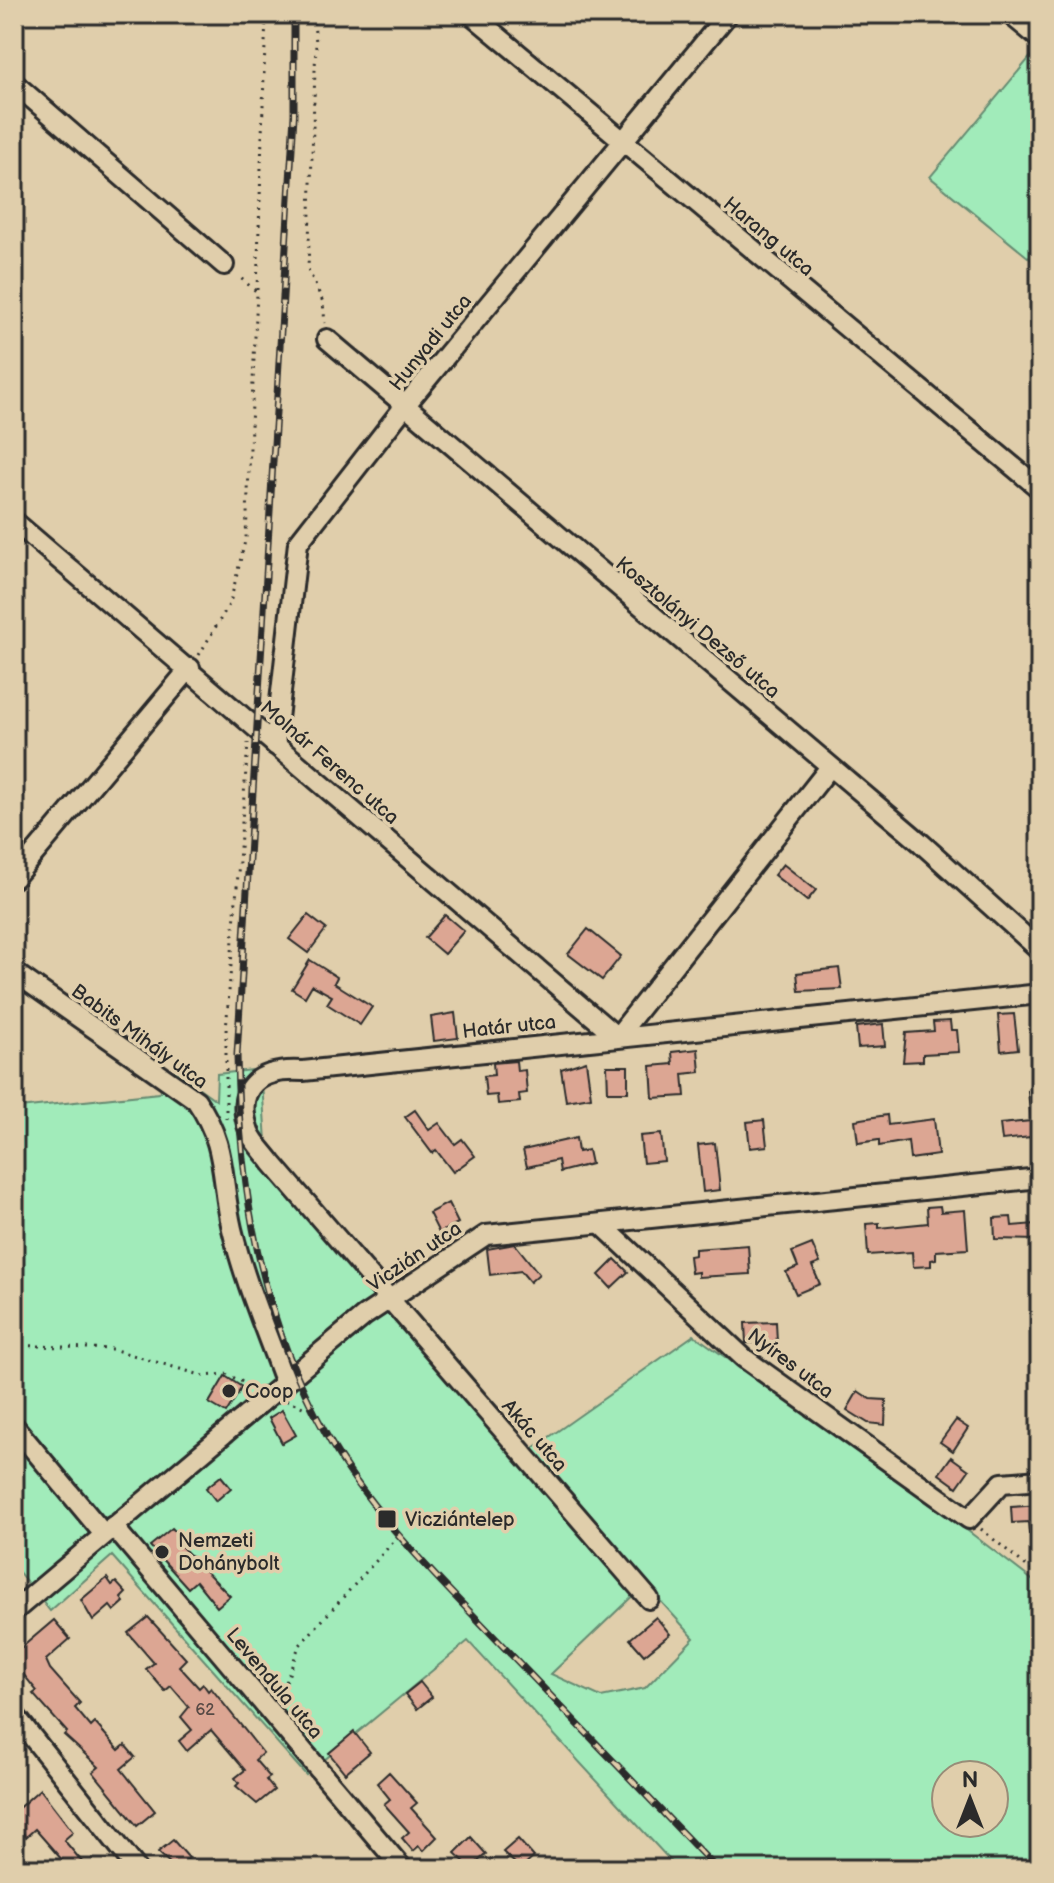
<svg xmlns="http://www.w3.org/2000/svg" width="1054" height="1883" viewBox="0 0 1054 1883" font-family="'Balsamiq Sans',sans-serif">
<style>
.green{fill:#a1ebba;stroke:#668b72;stroke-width:2;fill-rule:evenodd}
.building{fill:#dca693;stroke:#2b2b2b;stroke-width:2}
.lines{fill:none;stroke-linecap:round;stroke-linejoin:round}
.minor-casing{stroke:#2b2b2b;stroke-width:24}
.path{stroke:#2b2b2b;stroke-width:3;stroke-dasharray:2 6;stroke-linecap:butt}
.minor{stroke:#e0ceab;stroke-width:18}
.rail-casing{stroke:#2b2b2b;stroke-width:7}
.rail{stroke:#e0ceab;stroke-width:4;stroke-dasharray:12;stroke-linecap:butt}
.poi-dot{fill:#2b2b2b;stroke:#e0ceab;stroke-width:3}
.labels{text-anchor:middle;stroke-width:7;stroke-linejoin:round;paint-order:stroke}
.number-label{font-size:16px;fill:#574a45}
.street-label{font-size:20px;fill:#2b2b2b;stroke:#e0ceab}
.poi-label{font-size:20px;fill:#2b2b2b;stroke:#e0ceab;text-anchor:start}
</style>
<rect width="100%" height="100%" fill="#e0ceab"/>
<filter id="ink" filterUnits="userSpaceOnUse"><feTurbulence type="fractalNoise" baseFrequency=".0125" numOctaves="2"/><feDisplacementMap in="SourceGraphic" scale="16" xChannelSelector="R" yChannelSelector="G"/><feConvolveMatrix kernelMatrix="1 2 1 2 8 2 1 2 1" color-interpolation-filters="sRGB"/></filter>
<g filter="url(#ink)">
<g class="green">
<polygon points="1037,49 1040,51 1040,267 930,177"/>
<path d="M261,1069L266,1141L528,1452L694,1335L934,1505L1040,1586V1869H678L468,1641L306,1775L112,1556L50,1611L14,1566V1114L19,1108L159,1093L175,1071L216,1100L217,1074ZM645,1584L694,1638L645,1688L601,1697L551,1674ZM946,1775H994V1823H946Z"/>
</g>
<g class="building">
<polygon points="783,864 816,890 807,901 774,875"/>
<polygon points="308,915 326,929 308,953 289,939"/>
<polygon points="445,915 464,931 444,954 425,938"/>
<polygon points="588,929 621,956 602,980 568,954"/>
<polygon points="310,960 337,977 334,983 372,1007 360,1025 327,1004 332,996 312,985 305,997 292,989"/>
<polygon points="839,968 842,989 799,991 797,973"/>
<polygon points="455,1013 458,1038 434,1041 431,1017"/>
<polygon points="1014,1014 1018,1049 1001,1051 998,1015"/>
<polygon points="950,1021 951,1030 957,1030 959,1052 923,1054 923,1061 903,1062 906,1033 934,1031 933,1022"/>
<polygon points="883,1024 885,1046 858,1048 856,1027"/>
<polygon points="698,1049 700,1072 683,1074 685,1096 653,1098 651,1066 673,1064 672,1052"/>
<polygon points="516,1061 517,1071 525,1070 527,1093 519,1094 520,1102 498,1104 497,1095 486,1096 484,1076 494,1075 493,1063"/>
<polygon points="586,1061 591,1097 566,1101 561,1069"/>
<polygon points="607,1066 628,1066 628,1092 608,1092"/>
<polygon points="1040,1090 1040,1136 1002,1140 1000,1124 1031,1121 1028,1091"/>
<polygon points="415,1110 429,1130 439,1123 455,1144 462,1139 475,1156 453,1172 436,1150 432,1153 405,1117"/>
<polygon points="887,1115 888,1125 934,1119 938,1155 910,1159 908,1141 879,1146 879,1140 858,1143 855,1120"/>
<polygon points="764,1120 767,1146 750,1148 747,1122"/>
<polygon points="661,1134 664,1161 643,1163 640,1136"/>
<polygon points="576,1138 578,1152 588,1150 591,1164 560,1172 558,1160 527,1167 523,1150"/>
<polygon points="715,1143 720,1190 703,1192 698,1145"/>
<polygon points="448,1203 458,1223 439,1233 429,1213"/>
<polygon points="940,1206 941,1212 965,1210 968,1249 936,1251 936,1259 931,1260 931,1266 913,1267 912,1252 868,1255 866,1224 879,1223 879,1228 928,1223 927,1207"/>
<polygon points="1011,1217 1012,1226 1035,1224 1036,1240 995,1239 994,1218"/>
<polygon points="515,1244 539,1274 530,1282 521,1271 490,1275 487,1249"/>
<polygon points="812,1244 820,1263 812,1266 820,1284 796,1294 786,1272 798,1267 792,1252"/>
<polygon points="748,1245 750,1274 698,1277 698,1272 691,1273 689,1256 695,1255 695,1249"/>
<polygon points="615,1259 628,1272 611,1288 599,1275"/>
<polygon points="776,1322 777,1342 746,1343 745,1323"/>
<polygon points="225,1376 242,1387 226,1413 209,1403"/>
<polygon points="858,1391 870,1399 886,1400 885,1425 868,1423 847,1410"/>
<polygon points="282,1410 296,1435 282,1443 269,1418"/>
<polygon points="956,1420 968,1428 953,1451 940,1442"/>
<polygon points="951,1457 969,1470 957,1487 939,1474"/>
<polygon points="221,1476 231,1488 216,1501 206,1488"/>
<polygon points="1040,1505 1040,1534 1029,1534 1028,1522 1012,1523 1011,1507"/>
<polygon points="172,1528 185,1542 181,1546 230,1596 217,1607 196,1581 188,1588 150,1546"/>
<polygon points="107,1578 112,1585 116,1582 126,1593 121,1598 124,1602 114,1611 110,1606 93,1621 81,1600"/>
<polygon points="148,1617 186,1659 179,1666 199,1688 203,1684 208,1691 211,1688 263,1753 255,1760 270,1777 266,1780 274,1790 257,1804 236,1786 239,1783 235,1778 245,1770 211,1730 187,1751 179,1741 192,1730 181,1717 189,1707 171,1686 165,1691 146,1669 154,1663 128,1633"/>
<polygon points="656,1617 670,1634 644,1655 630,1639"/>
<polygon points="54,1620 70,1639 46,1660 50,1669 80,1703 75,1708 91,1727 95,1723 119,1750 125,1745 135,1757 121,1769 155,1811 137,1826 93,1772 99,1767 64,1735 67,1732 33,1694 37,1691 14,1663 14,1654"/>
<polygon points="420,1682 432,1697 417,1709 405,1694"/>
<polygon points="354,1732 370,1752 345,1773 329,1753"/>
<polygon points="389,1772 417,1803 411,1808 437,1837 423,1851 419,1846 413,1851 402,1838 409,1832 384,1804 390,1799 377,1783"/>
<polygon points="40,1789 73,1832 64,1840 88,1869 54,1869 63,1861 35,1829 26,1837 14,1823 14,1812"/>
<polygon points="471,1837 486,1854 471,1868 455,1853"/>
<polygon points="518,1839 534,1857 521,1869 503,1852"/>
<polygon points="173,1840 189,1858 176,1869 158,1852"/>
</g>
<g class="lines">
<g class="minor-casing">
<g id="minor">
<polyline points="471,14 1040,489"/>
<polyline points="1010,14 1040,39"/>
<polyline points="14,83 224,265"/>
<polyline points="327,339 921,843 1040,950"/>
<polyline points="14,521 617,1037 830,767"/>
<polyline points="275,745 298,543 404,407 728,14"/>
<polyline points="14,878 190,668"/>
<path d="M14,972L196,1100C228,1146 220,1177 232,1229C244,1280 266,1331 284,1381"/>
<polyline points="601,1224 744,1358 969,1519 1002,1483 1040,1480"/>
<polyline points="14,1426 103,1533"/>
<polyline points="113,1526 403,1869"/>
<path d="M649,1599L272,1163C265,1153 253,1142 249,1131C233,1085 262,1068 303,1071L1040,994"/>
<polyline points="14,1611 364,1316 486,1235 1040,1178"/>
<polyline points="14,1714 137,1869"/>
</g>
</g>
<g class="path">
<polyline points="313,14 316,42 308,269 323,302 325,323"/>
<polyline points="257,290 266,14"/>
<polyline points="199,655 230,603 246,537 257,292 237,275"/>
<polyline points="226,1119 226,1031 248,743"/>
<polyline points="14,1345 112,1349 204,1376 226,1374 253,1387"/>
<polyline points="286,1400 305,1408"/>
<polyline points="981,1529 1040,1577"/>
<polyline points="275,1693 285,1685 299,1646 394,1541"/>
</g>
<use href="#minor" class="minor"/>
<g class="rail-casing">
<path id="rail" d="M294,14V115L237,1055C239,1188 260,1317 326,1434C370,1513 437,1577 499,1642C572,1718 644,1793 717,1869"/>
</g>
<use href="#rail" class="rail"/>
</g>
</g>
<g class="poi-dot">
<circle cx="229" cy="1391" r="8"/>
<rect x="377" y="1509" width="20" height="20" rx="4"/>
<circle cx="162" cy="1552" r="8"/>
</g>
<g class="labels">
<g class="number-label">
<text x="205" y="1715">62</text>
</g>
<g class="street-label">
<text transform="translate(769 236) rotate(40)" y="7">Harang utca</text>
<text transform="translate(430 342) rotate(-51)" y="7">Hunyadi utca</text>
<text transform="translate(698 627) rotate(40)" y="7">Kosztolányi Dezső utca</text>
<text transform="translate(330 762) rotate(41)" y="7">Molnár Ferenc utca</text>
<text transform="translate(509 1026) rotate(-6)" y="7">Határ utca</text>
<text transform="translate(140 1036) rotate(36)" y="7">Babits Mihály utca</text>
<text transform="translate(414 1256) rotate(-34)" y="7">Viczián utca</text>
<text transform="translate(791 1363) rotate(37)" y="7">Nyíres utca</text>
<text transform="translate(535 1435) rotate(49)" y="7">Akác utca</text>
<text transform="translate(275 1683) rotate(50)" y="7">Levendula utca</text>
</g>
<g class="poi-label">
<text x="245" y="1398">Coop</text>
<text x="405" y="1526">Vicziántelep</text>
<text x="178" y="1547">Nemzeti<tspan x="178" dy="23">Dohánybolt</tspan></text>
</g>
</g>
<rect width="1054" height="1883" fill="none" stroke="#e0ceab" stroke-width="48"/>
<rect x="24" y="24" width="1006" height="1835" fill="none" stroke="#2b2b2b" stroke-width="3" filter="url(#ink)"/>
<g transform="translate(970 1799)"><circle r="38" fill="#e0ceab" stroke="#988d78" stroke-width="2"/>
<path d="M0-6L14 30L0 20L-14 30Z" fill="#2b2b2b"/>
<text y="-12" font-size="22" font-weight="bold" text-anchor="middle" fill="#2b2b2b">N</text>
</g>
</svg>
